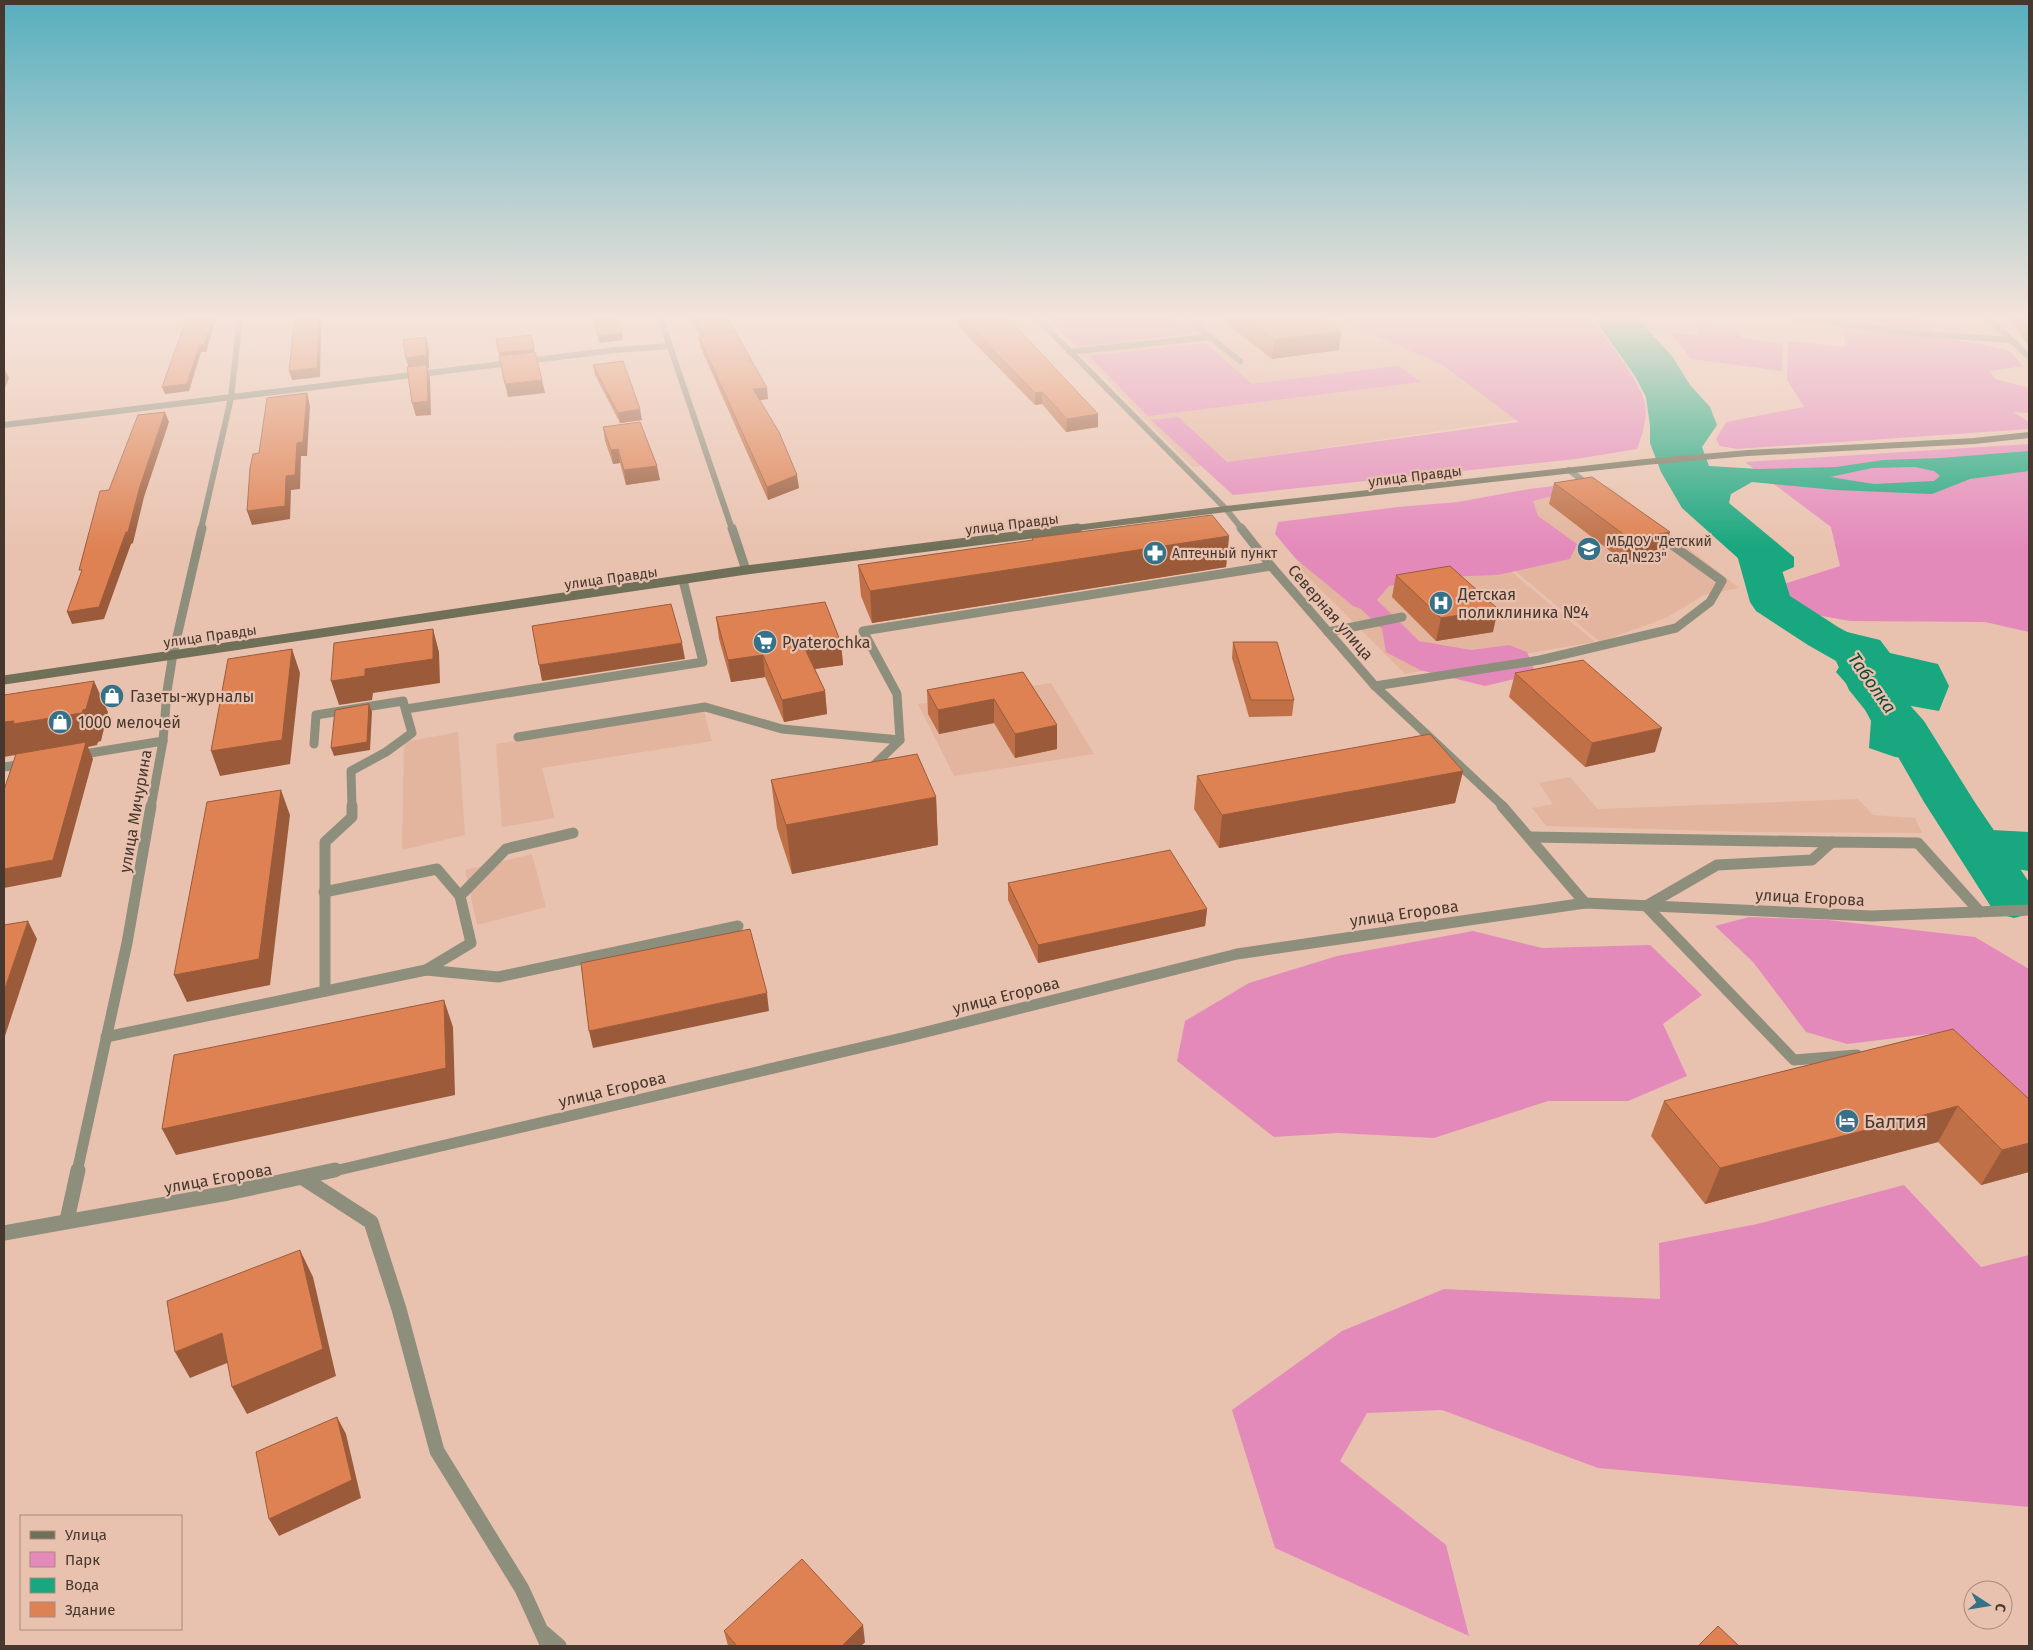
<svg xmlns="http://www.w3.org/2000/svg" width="2033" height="1650" viewBox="0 0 2033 1650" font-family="'Fira Sans',sans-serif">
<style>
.built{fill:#e3b59f}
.green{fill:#e48abb}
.water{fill:#18a77e;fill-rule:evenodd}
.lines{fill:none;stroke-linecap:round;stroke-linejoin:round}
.river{fill:#18a77e;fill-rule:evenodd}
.lane-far2{stroke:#8e8e7d;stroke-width:6}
.lane-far1{stroke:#8e8e7d;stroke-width:9}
.lane{stroke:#8e8e7d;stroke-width:11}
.street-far3{stroke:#8e8e7d;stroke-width:6}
.street-far2{stroke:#8e8e7d;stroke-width:9}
.street-far1{stroke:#8e8e7d;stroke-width:11}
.street{stroke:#8e8e7d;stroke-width:15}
.secondary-far1{stroke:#707058;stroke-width:6}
.secondary{stroke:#707058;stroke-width:9}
.wall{fill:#bf7047}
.shaded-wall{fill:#9b5b3a}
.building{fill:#de8253;stroke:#9b5b3a}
.labels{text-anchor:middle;stroke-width:4.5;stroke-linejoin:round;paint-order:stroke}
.far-street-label{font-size:14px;fill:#46372f;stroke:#e9c2af}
.far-poi-label{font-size:14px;fill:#46372f;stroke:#e9c2af;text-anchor:start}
.poi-label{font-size:16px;fill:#46372f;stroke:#e9c2af;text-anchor:start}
.street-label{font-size:16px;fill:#46372f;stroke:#e9c2af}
.water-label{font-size:18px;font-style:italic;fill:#154937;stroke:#e9c2af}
.near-poi-label{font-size:19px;fill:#46372f;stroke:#e9c2af;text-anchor:start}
</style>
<rect width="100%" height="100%" fill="#e9c2af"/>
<g class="built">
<polygon points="1045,317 1465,317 1609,406 1193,467"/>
<polygon points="1609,486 1739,588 1704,595 1668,617 1600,642 1442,510"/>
<polygon points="1469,536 1595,642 1405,674 1295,564"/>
<polygon points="1051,683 1094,754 954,776 918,704"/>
<polygon points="704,711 712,741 542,768 555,818 502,827 496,744"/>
<polygon points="458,732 465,835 402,850 404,742"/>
<polygon points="1570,777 1598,809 1858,799 1873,815 1915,818 1922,833 1746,832 1546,826 1532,808 1553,804 1539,783"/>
<polygon points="532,854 546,907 477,925 465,870"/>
</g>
<g class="green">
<polygon points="1048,317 1173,317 1193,333 1078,347"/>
<path d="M1341,317H1590C1605,338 1639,379 1645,403C1648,416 1642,436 1637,449L1576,459L1233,495L1151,420L1178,417L1227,462L1519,422L1441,364L1341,321Z"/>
<polygon points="1808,317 1904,317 1921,320 1943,338 1986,345 2010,351 2023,366 1990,371 1995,379 2029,388 2029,413 2013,412 2029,422 2029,429 1737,449 1720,446 1716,439 1726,422 1804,407 1787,380 1788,341 1845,347 1844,322"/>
<polygon points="1698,327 1738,331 1742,338 1783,344 1782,371 1691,359 1670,332 1699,336"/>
<polygon points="1205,343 1252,384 1398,366 1422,382 1148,416 1089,356"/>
<polygon points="2029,444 2029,632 1985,622 1850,621 1794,611 1781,585 1840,566 1831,527 1745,462"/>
<polygon points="1580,483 1588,487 1533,501 1538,516 1577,544 1570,559 1498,575 1441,577 1389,586 1377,600 1419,641 1471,650 1509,645 1527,652 1536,674 1485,686 1420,670 1386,652 1382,629 1361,609 1353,606 1296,559 1275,534 1278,522 1398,507 1458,502 1529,489"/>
<polygon points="1749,917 1828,920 1975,937 2029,969 2029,1121 1929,1034 1847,1044 1806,1032 1753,962 1715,926"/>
<polygon points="1473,931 1542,948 1650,945 1702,995 1663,1024 1687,1076 1628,1101 1548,1101 1434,1138 1338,1133 1274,1137 1177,1061 1185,1021 1249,983 1337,956"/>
<polygon points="1904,1185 1981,1267 2029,1255 2029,1507 1598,1468 1442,1410 1367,1413 1340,1461 1446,1545 1469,1636 1275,1548 1232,1410 1342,1331 1444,1289 1660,1299 1659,1243 1757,1224"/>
</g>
<g class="water">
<path d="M1593,317H1636L1672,356L1690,385L1710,407L1717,425L1702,447L1709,466L1759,469L1836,467L1883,460L1940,458L2029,451V471L1970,479L1932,494L1836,490L1752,482L1731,494L1729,503L1794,557V567L1780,573L1749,568L1682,508L1661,472L1650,443V426L1646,397L1635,376ZM1915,467L1934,471L1940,476L1934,481L1874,484L1830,477L1872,468Z"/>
<polygon points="1810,623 1880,640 1890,653 1938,664 1949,686 1939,711 1900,704 1926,744 1924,759 1895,757 1869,748 1871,721 1859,698 1836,672 1848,653 1805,629"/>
<polygon points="1992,830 2029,832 2029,871 2003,867 1971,856 1962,840"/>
</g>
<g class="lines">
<polygon class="river" points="1716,506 1729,509 1770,543 1776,551 1790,596 1838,627 1869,644 1892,685 1924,721 1974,801 2029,882 2029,914 2014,918 1995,913 1924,802 1886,736 1849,690 1836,661 1808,645 1756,611 1750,602 1737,555 1703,525 1697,517 1703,509"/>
<g class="lane-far2">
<polyline points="1187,317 1210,337"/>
<polyline points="1792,317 1911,333 2010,340"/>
<polyline points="1069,352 1210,337 1240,361"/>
<polyline points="1569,470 1590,486"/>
</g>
<g class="lane-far1">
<polyline points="1328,632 1402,617"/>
<polyline points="1375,686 1540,660 1676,628 1710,602 1722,581 1657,534"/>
<polyline points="406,709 703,662 683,580"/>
<polyline points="518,737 705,707 782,729 900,740"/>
<polyline points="314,744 316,715 403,701 412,733 386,752 351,771 352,807"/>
<polyline points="78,755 163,741"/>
<polyline points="4,767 24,764"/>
<polyline points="869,770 900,740 897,694 863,631 1271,566"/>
</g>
<g class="lane">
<polyline points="1530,837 1832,842"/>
<polyline points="324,892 437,869 460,896"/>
<polyline points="426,970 498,977 738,926"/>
<polyline points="325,991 325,842 352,817 352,806"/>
<polyline points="106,1037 426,970 471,943 460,896 506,849 573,833"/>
<polyline points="1857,1055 1794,1060 1646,906 1717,865 1812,860 1832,842 1918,843 1980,912"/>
</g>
<g class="street-far3">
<polyline points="660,317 732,529"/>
<polyline points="1036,317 1226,509 1242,529"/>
<polyline points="1987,317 2029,357"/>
<polyline points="4,425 616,350 670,346"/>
<polyline points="201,529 231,398 240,317"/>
</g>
<g class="street-far2">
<polyline points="732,528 746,570"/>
<polyline points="1241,528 1271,566 1375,686 1504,807"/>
<polyline points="151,807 163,741 167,691 173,654 202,528"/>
</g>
<g class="street-far1">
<polyline points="1502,806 1585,903"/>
<polyline points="77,1172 127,943 151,806"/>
<polyline points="330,1172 906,1037 1237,954 1585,903 1871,916 2029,910"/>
</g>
<g class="street">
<polyline points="303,1178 371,1222 399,1309 437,1451 522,1589 548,1646"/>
<polyline points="67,1220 78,1170"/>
<polyline points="4,1233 228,1193 335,1170"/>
<polyline points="544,1633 559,1646"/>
</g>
<polyline class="secondary-far1" points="1068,529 1226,509 1645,462 1748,453 1974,441 2029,435"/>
<polyline class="secondary" points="4,680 746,570 1078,528"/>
</g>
<g class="wall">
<polygon points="690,317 727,317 768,399 760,400 799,488 768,500 701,348 699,337 701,337"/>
<polygon points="958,317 1007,317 1098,427 1066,432 1042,404 1035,405 958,326"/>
<polygon points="1218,317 1320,317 1341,331 1339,350 1272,359"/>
<polygon points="2010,317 2029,317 2029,344 2026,343"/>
<polygon points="593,365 642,420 620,423 595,375"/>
<polygon points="603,427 660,480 626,485 620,463 613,464 605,441"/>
<polygon points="1554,483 1664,554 1623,561 1549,504"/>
<polygon points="1229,536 1226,567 872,623 861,596 858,565 1032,541 1032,538"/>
<polygon points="1396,575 1493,632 1436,641 1392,597"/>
<polygon points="716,617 841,643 843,665 815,669 825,691 827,714 784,722 765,677 731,682 719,639"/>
<polygon points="1233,642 1294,700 1292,716 1249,717 1232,658"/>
<polygon points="1023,672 1057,725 1057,749 1015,758 994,723 939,734 928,714 927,690"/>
<polygon points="1515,673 1655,752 1585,767 1509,697"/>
<polygon points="1463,771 1455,803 1219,848 1194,809 1197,776"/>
<polygon points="771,780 936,797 938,845 792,874 777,828"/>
<polygon points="1008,883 1207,909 1205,926 1038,963 1008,900"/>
<polygon points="1953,1029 2029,1172 1981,1185 1938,1142 1705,1204 1651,1136 1664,1101"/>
<polygon points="724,1631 865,1642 861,1646 728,1646"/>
</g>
<g class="shaded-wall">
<polygon points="4,317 21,317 4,318"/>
<polygon points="212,317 216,317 216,319 206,352 201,352 189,391 165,394 162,387 199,346"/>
<polygon points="319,317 322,317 321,332 320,377 292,380 289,371 318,323"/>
<polygon points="1341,331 1339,350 1272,359 1274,340"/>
<polygon points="622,334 623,340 599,343 598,336"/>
<polygon points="426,337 429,350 429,368 427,368 430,378 431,415 416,416 412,403 409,370 406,358"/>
<polygon points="534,349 535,355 500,359 499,353"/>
<polygon points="4,368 9,378 4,390"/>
<polygon points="542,380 545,393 508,397 505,384"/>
<polygon points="767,388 768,399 754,401 753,389"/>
<polygon points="1042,392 1042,404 1035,405 1035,393"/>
<polygon points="307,393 310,406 307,456 301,456 300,489 291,490 290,519 252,525 247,511 286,476 297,443"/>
<polygon points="640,409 642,420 620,423 618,413"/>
<polygon points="165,412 169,422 144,497 133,543 131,544 104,619 72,624 67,612 140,486"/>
<polygon points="1098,414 1098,427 1066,432 1067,419"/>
<polygon points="618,449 620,463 613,464 611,450"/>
<polygon points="657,466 660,480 626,485 624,470"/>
<polygon points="797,475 799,488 768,500 767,487"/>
<polygon points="1670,532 1664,554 1623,561 1630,539"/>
<polygon points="1229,536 1226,567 872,623 870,591"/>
<polygon points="1498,609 1493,632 1436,641 1441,618"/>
<polygon points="433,629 439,652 440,683 373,693 372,700 339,705 331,681 365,669"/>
<polygon points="682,643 685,659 542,681 539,665"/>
<polygon points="841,643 843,665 807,670 805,649"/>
<polygon points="292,649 300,673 290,764 220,776 211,751"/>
<polygon points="763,655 765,677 731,682 728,660"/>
<polygon points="94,681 108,712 101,741 98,742 97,745 88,747 93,759 61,877 4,888 4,869 27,753 4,757 4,722"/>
<polygon points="825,691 827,714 784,722 782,700"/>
<polygon points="994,699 994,723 939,734 938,710"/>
<polygon points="369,704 372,712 370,750 334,756 331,748"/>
<polygon points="1057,725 1057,749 1015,758 1015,734"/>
<polygon points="1662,728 1655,752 1585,767 1592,743"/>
<polygon points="1463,771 1455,803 1219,848 1222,815"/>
<polygon points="281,790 290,815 270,985 187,1002 174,975"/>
<polygon points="936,797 938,845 792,874 786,825"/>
<polygon points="1207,909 1205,926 1038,963 1038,945"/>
<polygon points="28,921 37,939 4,1039 4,991"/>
<polygon points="767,993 769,1011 593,1048 589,1031"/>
<polygon points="444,1000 453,1027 455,1095 176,1155 162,1129"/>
<polygon points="1958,1106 1938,1142 1705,1204 1720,1168"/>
<polygon points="2029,1143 2029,1172 1981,1185 2002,1150"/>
<polygon points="300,1250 313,1277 336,1376 247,1414 232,1387"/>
<polygon points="222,1333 237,1359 190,1378 175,1352"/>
<polygon points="337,1417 346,1434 361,1498 279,1536 269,1519"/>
<polygon points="863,1625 865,1642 861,1646 842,1646"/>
</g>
<g class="building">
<polygon points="187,317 213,317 204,345 199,346 187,384 162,387"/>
<polygon points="295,317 319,317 317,368 289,371"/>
<polygon points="593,317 617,317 622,334 598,336"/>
<polygon points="694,317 727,317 767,388 753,389 779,432 797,475 767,487 699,337 705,336"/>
<polygon points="961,317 1007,317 1098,414 1067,419 1042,392 1035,393"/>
<polygon points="1243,317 1320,317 1341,331 1274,340"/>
<polygon points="531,335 534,349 499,353 496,339"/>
<polygon points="426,337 426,355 406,358 403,340"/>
<polygon points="535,352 542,380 505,384 499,356"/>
<polygon points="623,361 640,409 618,413 593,365"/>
<polygon points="427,365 428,401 412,403 407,367"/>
<polygon points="307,393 303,442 297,443 295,475 286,476 285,506 247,511 250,468 253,454 259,453 267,398"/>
<polygon points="165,412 140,486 128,532 126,532 99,607 67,612 82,570 79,570 100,491 109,490 138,415"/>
<polygon points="640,422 657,466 624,470 618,449 611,450 603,427"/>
<polygon points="1592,477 1670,532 1630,539 1554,483"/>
<polygon points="1212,515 1229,536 870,591 858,565 1033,540 1032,538"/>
<polygon points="1450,566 1498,609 1441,618 1396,575"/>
<polygon points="825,602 841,643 805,649 825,691 782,700 763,655 728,660 716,617"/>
<polygon points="671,604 682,643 539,665 532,626"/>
<polygon points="433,629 433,659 365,669 365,676 331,681 334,643"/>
<polygon points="1233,642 1277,642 1294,700 1251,700"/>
<polygon points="292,649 282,740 211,751 228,659"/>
<polygon points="1583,660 1662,728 1592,743 1515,673"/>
<polygon points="1023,672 1057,725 1015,734 994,699 938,710 927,690"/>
<polygon points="94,681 86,709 83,710 82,713 13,724 14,721 4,722 4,695"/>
<polygon points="369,704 367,742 331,748 335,710"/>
<polygon points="1430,734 1463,771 1222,815 1197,776"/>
<polygon points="86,742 53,860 4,869 4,790 16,754"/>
<polygon points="917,754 936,797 786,825 771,780"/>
<polygon points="281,790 259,959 174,975 207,802"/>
<polygon points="1170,850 1207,909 1038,945 1008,883"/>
<polygon points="28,921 4,991 4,925"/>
<polygon points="750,929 767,993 589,1031 581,963"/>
<polygon points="444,1000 446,1068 162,1129 174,1055"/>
<polygon points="1953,1029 2029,1099 2029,1143 2002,1150 1958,1106 1720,1168 1664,1101"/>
<polygon points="300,1250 323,1349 232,1387 222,1333 175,1352 167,1301"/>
<polygon points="337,1417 352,1480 269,1519 256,1452"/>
<polygon points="802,1559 863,1625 842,1646 737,1646 724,1631"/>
<polygon points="1718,1626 1739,1646 1698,1646"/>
</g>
<linearGradient id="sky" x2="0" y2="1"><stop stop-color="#55afbe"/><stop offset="0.58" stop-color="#f5e4db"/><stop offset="1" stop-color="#f5e4db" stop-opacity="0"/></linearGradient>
<rect width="2033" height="548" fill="url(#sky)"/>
<defs>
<g id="school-disc" transform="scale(1.25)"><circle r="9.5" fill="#357189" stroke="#e9c2af"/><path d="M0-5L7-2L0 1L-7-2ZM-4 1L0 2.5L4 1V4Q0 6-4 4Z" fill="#fff"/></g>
<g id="pharmacy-disc" transform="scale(1.25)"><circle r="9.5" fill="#357189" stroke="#e9c2af"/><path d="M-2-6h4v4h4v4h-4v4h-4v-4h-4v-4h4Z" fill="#fff"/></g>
<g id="hospital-disc" transform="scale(1.25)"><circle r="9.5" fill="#357189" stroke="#e9c2af"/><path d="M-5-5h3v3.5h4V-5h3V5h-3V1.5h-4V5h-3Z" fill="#fff"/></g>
<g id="supermarket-disc" transform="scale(1.25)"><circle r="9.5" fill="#357189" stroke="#e9c2af"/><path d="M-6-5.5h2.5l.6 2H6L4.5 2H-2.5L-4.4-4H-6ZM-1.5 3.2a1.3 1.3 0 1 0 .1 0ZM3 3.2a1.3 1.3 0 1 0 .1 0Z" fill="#fff"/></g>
<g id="shop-disc" transform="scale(1.25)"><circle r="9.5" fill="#357189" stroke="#e9c2af"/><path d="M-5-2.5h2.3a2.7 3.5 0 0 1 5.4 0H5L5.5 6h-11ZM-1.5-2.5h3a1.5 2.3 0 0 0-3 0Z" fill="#fff"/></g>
<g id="hotel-disc" transform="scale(1.25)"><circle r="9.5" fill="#357189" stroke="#e9c2af"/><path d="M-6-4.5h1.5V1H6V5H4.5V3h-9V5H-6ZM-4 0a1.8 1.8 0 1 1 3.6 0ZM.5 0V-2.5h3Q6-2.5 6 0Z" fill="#fff"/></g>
</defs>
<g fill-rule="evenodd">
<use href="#school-disc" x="1589" y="549"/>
<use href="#pharmacy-disc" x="1155" y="553"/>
<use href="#hospital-disc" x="1441" y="603"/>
<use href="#supermarket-disc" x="765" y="642"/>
<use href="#shop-disc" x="112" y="696"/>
<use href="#shop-disc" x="60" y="722"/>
<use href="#hotel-disc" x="1847" y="1121"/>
</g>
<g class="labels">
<g class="far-street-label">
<text transform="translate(1415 476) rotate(-7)" y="5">улица Правды</text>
<text transform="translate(1012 524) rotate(-7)" y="5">улица Правды</text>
<text transform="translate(611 578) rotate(-8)" y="5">улица Правды</text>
<text transform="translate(210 636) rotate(-8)" y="5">улица Правды</text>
</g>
<g class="far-poi-label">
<text x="1606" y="546">МБДОУ "Детский<tspan x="1606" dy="16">сад №23"</tspan></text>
<text x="1172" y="558">Аптечный пункт</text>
</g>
<g class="poi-label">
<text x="1458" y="600">Детская<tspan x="1458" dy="18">поликлиника №4</tspan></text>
<text x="782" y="648">Pyaterochka</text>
<text x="130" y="702">Газеты-журналы</text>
<text x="78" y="728">1000 мелочей</text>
</g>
<g class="street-label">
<text transform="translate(1331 612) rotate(49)" y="6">Северная улица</text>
<text transform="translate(135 811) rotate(-80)" y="6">улица Мичурина</text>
<text transform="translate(1810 897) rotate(3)" y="6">улица Егорова</text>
<text transform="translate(1404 913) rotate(-8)" y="6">улица Егорова</text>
<text transform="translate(1006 995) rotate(-14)" y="6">улица Егорова</text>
<text transform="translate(612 1089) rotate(-13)" y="6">улица Егорова</text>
<text transform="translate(218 1178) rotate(-10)" y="6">улица Егорова</text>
</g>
<g class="water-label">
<text transform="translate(1872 683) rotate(55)" y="6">Таболка</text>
</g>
<g class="near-poi-label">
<text x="1864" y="1128">Балтия</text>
</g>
</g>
<rect width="2033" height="1650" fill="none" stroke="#46372f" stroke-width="10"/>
<rect x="20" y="1515" width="162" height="115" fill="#e9c2af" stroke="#a88a7c"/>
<rect x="30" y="1531" width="25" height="8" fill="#707058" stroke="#a88a7c"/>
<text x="65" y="1540" font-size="15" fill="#46372f">Улица</text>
<rect x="30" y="1552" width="25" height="15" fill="#e48abb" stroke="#a88a7c"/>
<text x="65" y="1565" font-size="15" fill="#46372f">Парк</text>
<rect x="30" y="1578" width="25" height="15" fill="#18a77e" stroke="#a88a7c"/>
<text x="65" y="1590" font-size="15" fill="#46372f">Вода</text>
<rect x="30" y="1602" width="25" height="15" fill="#de8253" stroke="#a88a7c"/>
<text x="65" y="1615" font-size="15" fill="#46372f">Здание</text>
<g transform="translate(1988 1605) rotate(102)"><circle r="24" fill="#e9c2af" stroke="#a88a7c"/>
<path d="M0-4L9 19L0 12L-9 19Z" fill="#357189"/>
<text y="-8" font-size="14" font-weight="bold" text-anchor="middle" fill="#46372f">С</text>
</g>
</svg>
